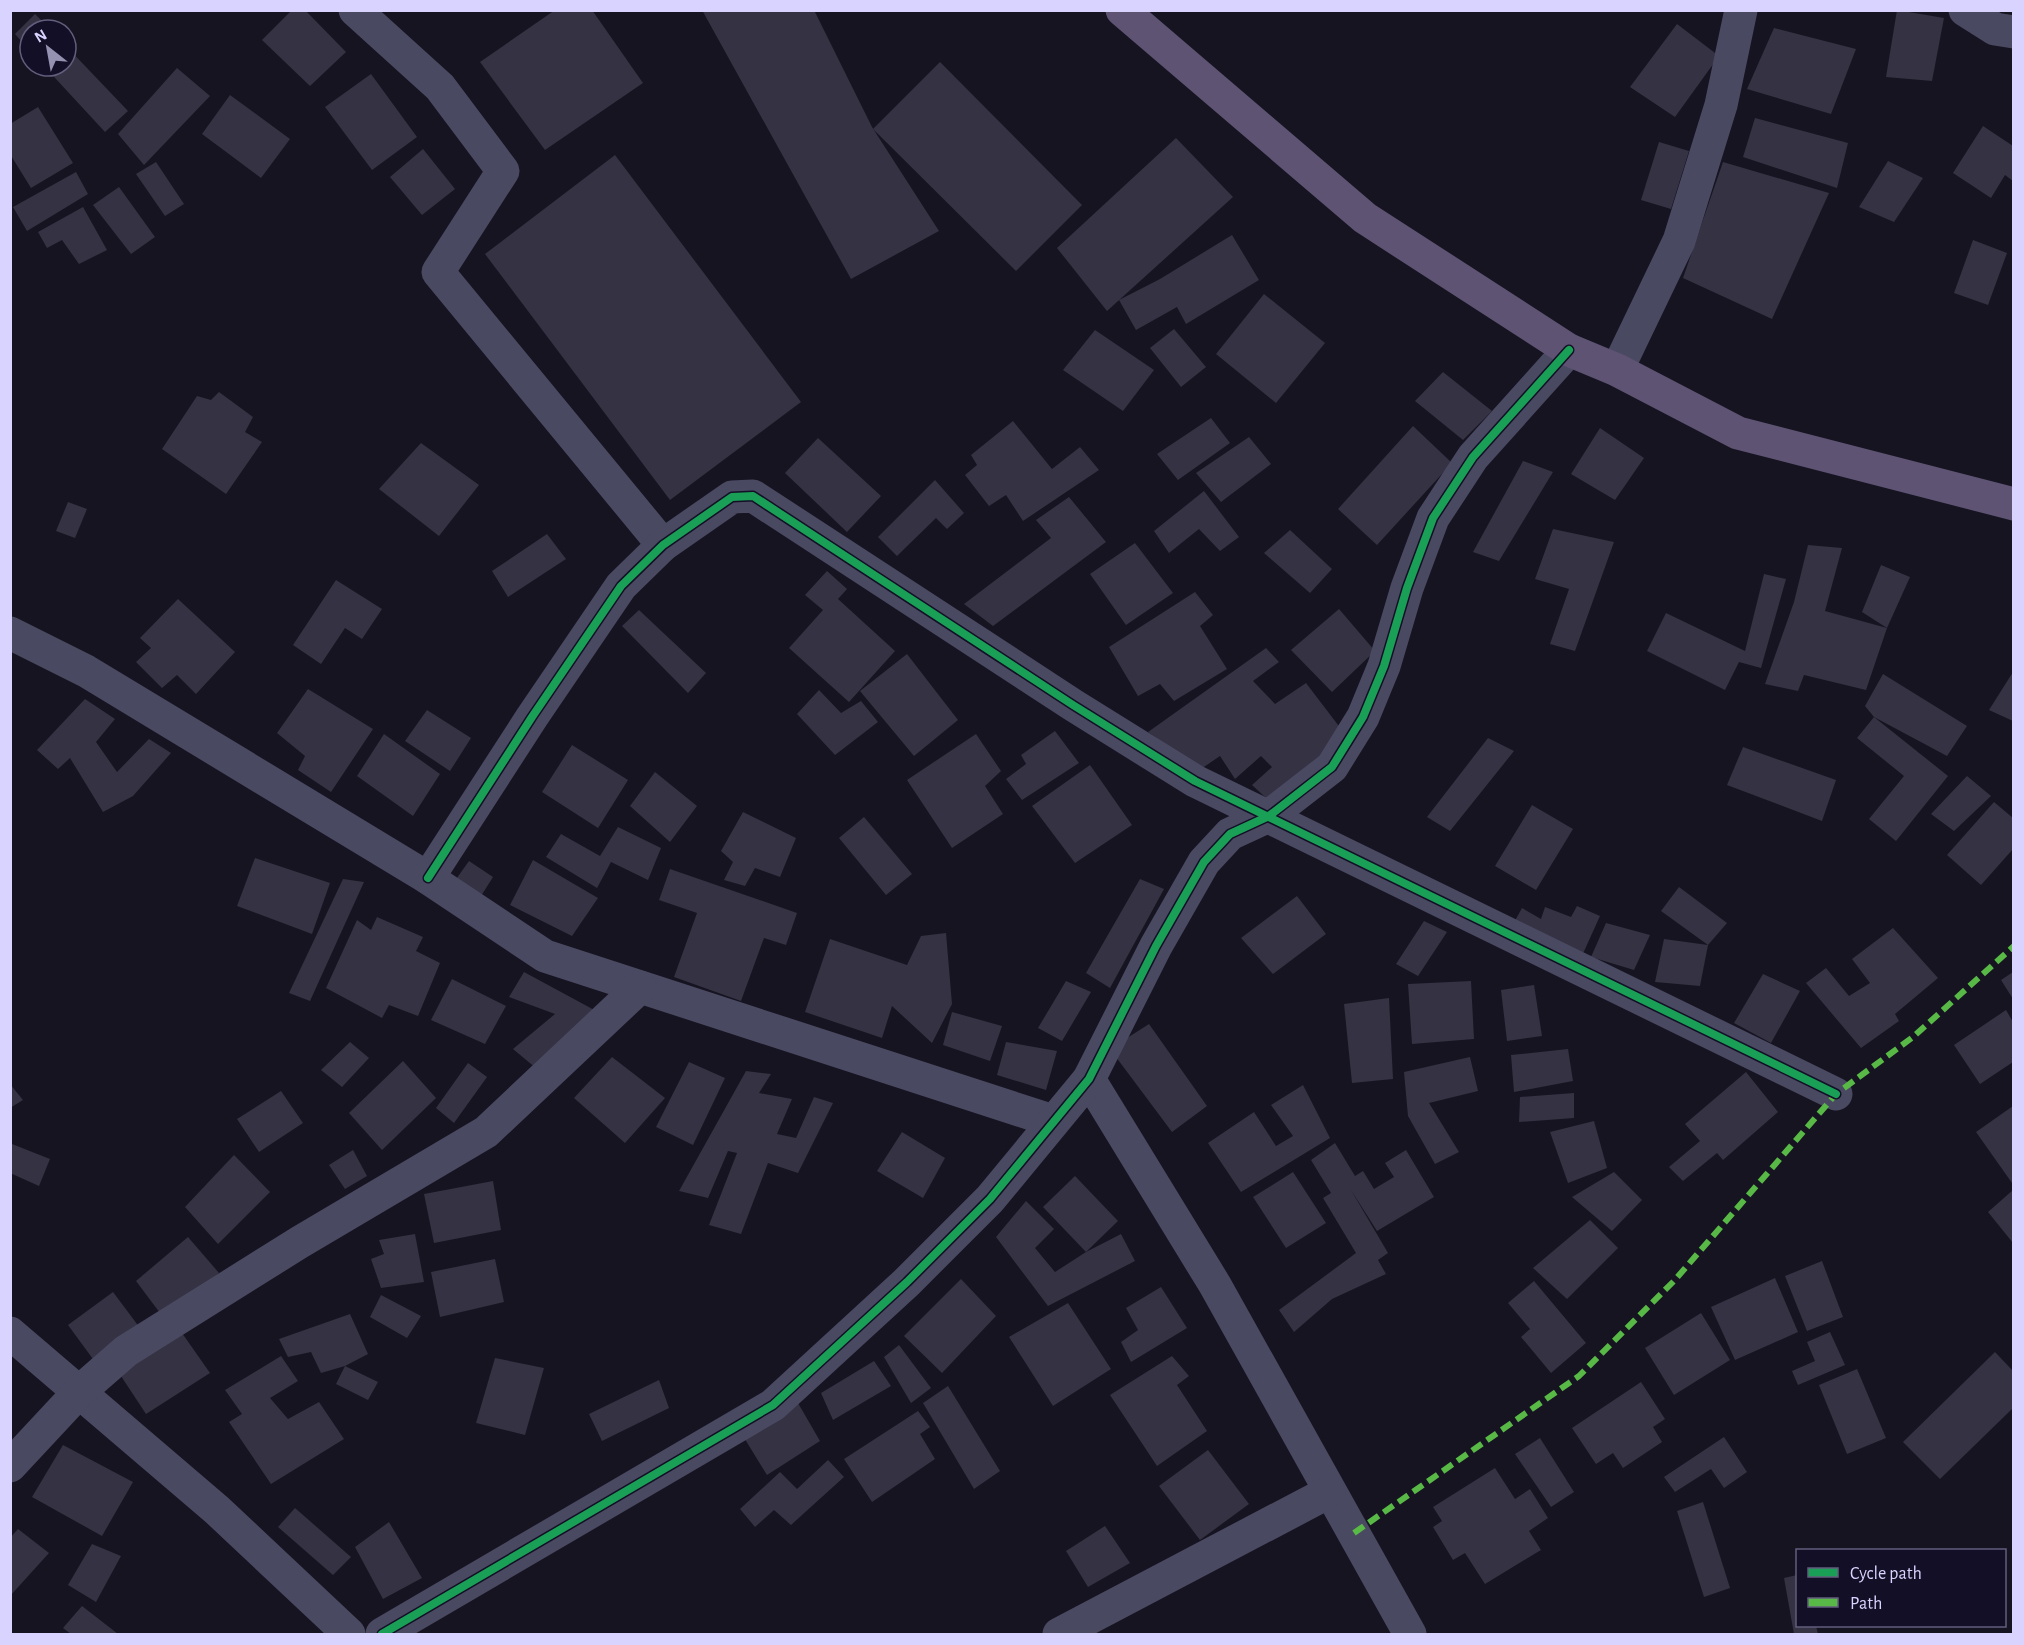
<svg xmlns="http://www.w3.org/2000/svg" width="2024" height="1645" viewBox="0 0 2024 1645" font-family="'Alegreya Sans',sans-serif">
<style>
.building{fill:#343243}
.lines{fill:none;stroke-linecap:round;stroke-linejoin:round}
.minor{stroke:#4a4962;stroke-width:33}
.major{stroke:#5e5373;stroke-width:33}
.quiet{stroke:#58b947;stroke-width:6;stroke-dasharray:12 6;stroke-linecap:butt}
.cycleway-casing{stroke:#130f26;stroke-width:11}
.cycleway{stroke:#1a9f57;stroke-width:8}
</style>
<rect width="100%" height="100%" fill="#161421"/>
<g class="building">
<polygon points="292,10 305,10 346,52 310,86 262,40"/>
<polygon points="555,10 592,10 643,83 545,150 480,62"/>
<polygon points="702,10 814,10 872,127 939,231 851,279"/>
<polygon points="1897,10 1944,18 1932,81 1886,77"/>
<polygon points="35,14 51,30 30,30 30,51 15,34"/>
<polygon points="1677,24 1719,56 1675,117 1630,87"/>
<polygon points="1774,28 1856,49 1831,114 1747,89"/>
<polygon points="66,46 128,111 105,132 44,66 66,66"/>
<polygon points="940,62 1082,205 1016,271 873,129"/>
<polygon points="177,68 210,96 144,165 118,134"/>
<polygon points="371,74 417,137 372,170 325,107"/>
<polygon points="230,95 290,139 261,178 202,134"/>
<polygon points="38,107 73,163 31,188 10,154 10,124"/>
<polygon points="1755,118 1848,143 1837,188 1743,157"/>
<polygon points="1983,126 2013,146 2013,181 2005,175 1991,198 1953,173"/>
<polygon points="1176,138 1233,197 1107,311 1057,248"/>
<polygon points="1659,142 1689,151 1671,209 1641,200"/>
<polygon points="423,149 455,189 422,215 390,177"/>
<polygon points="615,155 801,402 670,500 485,254"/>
<polygon points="1888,161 1923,178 1894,222 1859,207"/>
<polygon points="156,162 184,204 165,216 136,174"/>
<polygon points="1723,162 1829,193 1772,319 1683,278"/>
<polygon points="76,172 88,194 27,231 13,207"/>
<polygon points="119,187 155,237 131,254 93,205"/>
<polygon points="83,207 107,250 79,264 62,240 47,248 38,232"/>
<polygon points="1232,235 1259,280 1186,324 1177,307 1136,330 1119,300 1160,279"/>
<polygon points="1973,240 2007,253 1988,305 1954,293"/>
<polygon points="1264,294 1325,343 1276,403 1216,354"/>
<polygon points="1174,329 1206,367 1181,387 1150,348"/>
<polygon points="1095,330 1154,370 1123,411 1063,370"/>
<polygon points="1443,372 1492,411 1463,440 1415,401"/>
<polygon points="219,392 253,417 245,432 262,442 226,494 162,449 197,396 211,400"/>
<polygon points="1211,418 1230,443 1178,480 1157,454"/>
<polygon points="1013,421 1052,469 1080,447 1099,470 1023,521 1006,495 989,506 965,475 977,465 971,455"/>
<polygon points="1413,426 1452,463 1377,545 1338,509"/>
<polygon points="1600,428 1644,458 1615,500 1571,474"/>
<polygon points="1249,437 1271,464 1221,502 1196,473"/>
<polygon points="818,438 881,496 847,532 785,473"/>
<polygon points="421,443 479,485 439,536 379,489"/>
<polygon points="1523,461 1553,472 1499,561 1473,552"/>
<polygon points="935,480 964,513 947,529 936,518 897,556 878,537"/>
<polygon points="1204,491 1239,537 1220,551 1199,529 1169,553 1154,531"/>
<polygon points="1069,497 1106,542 993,626 964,604 1051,538 1036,520"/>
<polygon points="68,502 87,509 75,538 56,531"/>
<polygon points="1553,529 1614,542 1575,651 1550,644 1569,589 1535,579"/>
<polygon points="1290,530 1332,569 1310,593 1264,553"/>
<polygon points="547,534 566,559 508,597 492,571"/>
<polygon points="1135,543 1173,593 1126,625 1090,574"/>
<polygon points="1808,545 1842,548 1825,611 1887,628 1866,690 1804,675 1798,691 1765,684 1794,602"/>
<polygon points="1881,565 1910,577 1887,628 1862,612"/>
<polygon points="827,571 847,589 838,599 895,651 849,702 789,648 823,610 805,595"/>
<polygon points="1764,574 1786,579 1761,668 1739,662 1725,690 1647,651 1666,613 1745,651"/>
<polygon points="336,580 382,609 362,639 345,628 321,664 293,645"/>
<polygon points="1195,592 1213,615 1200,626 1227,669 1174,701 1160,684 1138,696 1109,647"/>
<polygon points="178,599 235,652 196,694 177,675 162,688 136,662 151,648 140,638"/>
<polygon points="1339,609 1375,651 1332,692 1291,650"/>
<polygon points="639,610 706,673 688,693 622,626"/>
<polygon points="1266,648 1279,662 1253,681 1275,704 1306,683 1348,738 1266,798 1252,785 1272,767 1261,756 1235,779 1220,756 1201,769 1148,732"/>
<polygon points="907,654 958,720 914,756 860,691"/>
<polygon points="2013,672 2013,721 1989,710"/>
<polygon points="1883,674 1967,726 1947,756 1874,717 1865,706"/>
<polygon points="308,689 373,729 331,792 298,770 305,756 277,733"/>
<polygon points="819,690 841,713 861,701 878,722 835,755 797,714"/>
<polygon points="85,699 115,719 96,742 117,772 149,739 171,753 133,796 103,812 70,758 58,769 37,750"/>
<polygon points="427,710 471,738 450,771 405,741"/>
<polygon points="1874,717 1948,776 1896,841 1869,819 1904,776 1857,738"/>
<polygon points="1055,731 1079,763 1022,800 1006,779 1026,764 1021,755"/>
<polygon points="384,734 440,774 413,816 357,776"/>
<polygon points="976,734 1001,771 985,786 1003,814 952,848 907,780"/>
<polygon points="1488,738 1514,751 1450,831 1427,817"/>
<polygon points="572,745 628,780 598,828 542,792"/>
<polygon points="1743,747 1836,780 1822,821 1727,785"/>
<polygon points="1090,765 1132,825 1075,863 1032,806"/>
<polygon points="655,772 697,806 670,842 630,806"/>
<polygon points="1967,776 1991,796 1954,831 1931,814"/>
<polygon points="1994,802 2013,818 2013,849 1981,885 1947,855"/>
<polygon points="1532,805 1573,829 1536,890 1495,866"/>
<polygon points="743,812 796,838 780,877 755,868 745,886 724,880 733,862 721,851"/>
<polygon points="864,817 912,874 886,895 839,838"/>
<polygon points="618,827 661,848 648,880 611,862 597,888 546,857 561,834 600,856"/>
<polygon points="255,858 330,883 312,934 237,906"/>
<polygon points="533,860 598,898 572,936 510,905"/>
<polygon points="469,861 493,877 481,896 454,882"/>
<polygon points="670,869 797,913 786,945 764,938 741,1001 674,977 697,913 659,900"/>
<polygon points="343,879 364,882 310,1001 289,993"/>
<polygon points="1140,879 1164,889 1110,988 1086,973"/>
<polygon points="1679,887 1727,923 1708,945 1661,911"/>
<polygon points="1297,896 1326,934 1273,974 1241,938"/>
<polygon points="1577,906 1600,916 1581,958 1512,926 1522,908 1541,919 1545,907 1571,917"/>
<polygon points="377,917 423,937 416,951 440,963 418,1016 389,1005 382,1018 326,988 357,920 371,930"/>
<polygon points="1424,921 1447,932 1418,976 1396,964"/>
<polygon points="1606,923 1650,935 1634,970 1591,957"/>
<polygon points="1893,928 1938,978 1895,1014 1899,1021 1861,1048 1806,983 1826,968 1849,996 1870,983 1852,959"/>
<polygon points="946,933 952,1004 932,1043 892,1006 882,1038 805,1012 830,939 907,965 921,936"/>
<polygon points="1664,939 1708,945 1700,986 1655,982"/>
<polygon points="524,972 598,1012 537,1069 513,1049 555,1014 509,997"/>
<polygon points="2013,972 2013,999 2001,980"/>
<polygon points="1763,974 1800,991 1771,1043 1734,1023"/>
<polygon points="452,979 506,1006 485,1044 431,1020"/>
<polygon points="1066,981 1091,992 1062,1041 1038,1028"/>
<polygon points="1471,981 1474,1039 1412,1044 1408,984"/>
<polygon points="1534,985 1542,1036 1507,1041 1501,990"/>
<polygon points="1389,998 1393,1079 1352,1083 1344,1004"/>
<polygon points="2006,1010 2013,1022 2013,1062 1980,1084 1954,1045"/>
<polygon points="952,1012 1002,1026 990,1061 943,1045"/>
<polygon points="1149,1024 1207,1106 1172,1132 1110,1049"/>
<polygon points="350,1042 369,1058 342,1087 321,1070"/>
<polygon points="1006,1042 1057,1051 1046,1090 997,1075"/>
<polygon points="1568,1049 1573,1081 1514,1092 1511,1055"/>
<polygon points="612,1057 665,1098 625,1143 574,1098"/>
<polygon points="1470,1057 1478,1091 1429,1103 1459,1152 1435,1164 1408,1116 1404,1072"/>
<polygon points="403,1061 436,1098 382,1150 349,1113"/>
<polygon points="689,1062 725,1078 693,1145 656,1127"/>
<polygon points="468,1063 487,1077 454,1123 436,1108"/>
<polygon points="746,1071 771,1074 759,1093 792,1099 777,1134 796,1138 814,1097 833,1103 798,1173 768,1163 741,1234 709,1225 737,1153 728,1151 708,1198 679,1191"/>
<polygon points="1746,1072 1778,1112 1723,1160 1717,1153 1683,1181 1669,1167 1700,1141 1685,1124"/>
<polygon points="10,1084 23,1100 10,1108"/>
<polygon points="1303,1085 1330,1138 1241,1192 1208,1143 1254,1112 1276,1146 1293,1136 1271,1105"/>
<polygon points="281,1091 303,1123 259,1152 237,1119"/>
<polygon points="1574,1093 1574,1118 1519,1122 1520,1097"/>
<polygon points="2013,1106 2013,1182 2012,1183 1976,1132"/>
<polygon points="1594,1121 1607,1168 1568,1183 1550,1132"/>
<polygon points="902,1132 945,1158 923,1198 877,1171"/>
<polygon points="1335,1143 1355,1176 1363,1171 1374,1189 1394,1177 1385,1163 1406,1150 1434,1197 1377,1231 1351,1190 1388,1253 1378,1260 1386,1274 1332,1299 1294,1332 1279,1310 1356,1253 1323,1198 1331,1193 1311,1160"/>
<polygon points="12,1144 50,1159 39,1186 10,1173"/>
<polygon points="353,1150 367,1176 345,1189 329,1165"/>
<polygon points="234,1155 270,1192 218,1244 185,1207"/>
<polygon points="1293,1172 1326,1223 1286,1248 1253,1197"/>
<polygon points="1614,1172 1642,1200 1612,1231 1572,1197"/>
<polygon points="1075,1176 1118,1221 1086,1252 1043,1207"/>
<polygon points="493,1181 501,1230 434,1243 424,1194"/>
<polygon points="2013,1190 2013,1243 1988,1212"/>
<polygon points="1026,1201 1054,1229 1035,1248 1055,1272 1086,1252 1121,1234 1135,1261 1048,1306 996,1237"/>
<polygon points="1590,1220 1618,1248 1567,1299 1533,1268"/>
<polygon points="415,1234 424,1282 381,1288 371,1259 384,1254 379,1240"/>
<polygon points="188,1237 219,1273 163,1317 136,1281"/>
<polygon points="495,1259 504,1302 440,1317 431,1272"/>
<polygon points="1822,1261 1843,1317 1807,1331 1785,1276"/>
<polygon points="1775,1278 1798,1332 1735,1360 1711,1307"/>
<polygon points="961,1279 996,1316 942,1373 904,1336"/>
<polygon points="1534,1281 1586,1343 1551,1373 1521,1337 1530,1329 1508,1303"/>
<polygon points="1161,1287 1187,1328 1131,1362 1121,1342 1138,1330 1126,1308"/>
<polygon points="113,1292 146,1336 101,1370 68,1325"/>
<polygon points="381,1295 421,1316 407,1338 370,1317"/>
<polygon points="1068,1303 1111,1369 1053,1406 1009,1337"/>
<polygon points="1701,1313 1730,1360 1674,1395 1645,1348"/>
<polygon points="350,1314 368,1354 345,1366 321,1373 311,1352 288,1357 279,1339"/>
<polygon points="1830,1332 1845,1365 1798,1385 1792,1371 1815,1361 1807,1342"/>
<polygon points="182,1333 210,1373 146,1414 119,1373"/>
<polygon points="899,1345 931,1388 911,1403 884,1357"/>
<polygon points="1995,1352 2013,1371 2013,1408 1940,1479 1903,1442"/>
<polygon points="281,1356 298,1381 270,1398 288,1419 319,1402 344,1439 271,1484 229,1422 242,1414 225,1390"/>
<polygon points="1172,1356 1189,1376 1177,1385 1207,1431 1157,1466 1110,1395"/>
<polygon points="495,1358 544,1368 525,1435 476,1423"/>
<polygon points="874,1361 891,1386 833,1420 821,1393"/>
<polygon points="345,1366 378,1382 368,1400 336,1384"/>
<polygon points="1857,1369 1886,1438 1847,1454 1819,1385"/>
<polygon points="659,1380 669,1408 602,1441 589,1414"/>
<polygon points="1641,1382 1665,1419 1653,1427 1662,1442 1623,1468 1613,1453 1596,1464 1572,1428"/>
<polygon points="948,1386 1000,1471 974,1489 923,1403"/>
<polygon points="798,1403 820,1441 767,1475 743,1436"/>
<polygon points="918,1411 930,1427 920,1434 935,1459 872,1502 844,1459"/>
<polygon points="1724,1437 1747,1472 1724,1488 1711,1469 1675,1492 1664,1477"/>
<polygon points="1540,1438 1574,1492 1551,1507 1515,1454"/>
<polygon points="63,1445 133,1482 102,1536 32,1497"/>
<polygon points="1208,1450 1249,1504 1200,1540 1159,1486"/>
<polygon points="828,1460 844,1477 791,1525 774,1510 755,1527 740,1509 780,1472 797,1489"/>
<polygon points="1495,1468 1515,1499 1530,1489 1548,1518 1529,1531 1541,1550 1485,1584 1465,1553 1453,1560 1433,1527 1442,1521 1433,1507"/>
<polygon points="1703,1502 1730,1588 1704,1597 1677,1511"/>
<polygon points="295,1508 351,1557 333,1575 278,1527"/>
<polygon points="389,1522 422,1578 383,1599 355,1547"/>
<polygon points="1105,1526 1130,1563 1088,1587 1066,1551"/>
<polygon points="18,1529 49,1553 10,1596 10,1538"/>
<polygon points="92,1544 121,1556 96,1602 68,1585"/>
<polygon points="1797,1575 1797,1626 1816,1626 1818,1634 1794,1634 1784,1578"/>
<polygon points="82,1606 118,1634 71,1634 63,1628"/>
</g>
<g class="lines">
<g class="minor">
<polyline points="355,10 440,87 503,171 438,272 663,545"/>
<polyline points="1965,10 1995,29 2014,32"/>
<polyline points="1617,370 1679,241 1721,105 1741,10"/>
<polyline points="10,633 86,671 428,878 545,956 1053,1121"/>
<polyline points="428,878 532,717 621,586 663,545 732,497 753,496 1073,705 1195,781 1836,1094"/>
<polyline points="1089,1079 1215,1285 1410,1634"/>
<polyline points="10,1333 217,1510 349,1634"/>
<polyline points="10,1466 79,1392 126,1351 300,1242 486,1132 640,987"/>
<polyline points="382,1634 773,1405 907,1282 990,1199 1089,1079 1156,946 1204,862 1230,834 1269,816 1332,767 1363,717 1384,666 1407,588 1433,518 1473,457 1569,350"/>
<polyline points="1059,1634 1329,1492"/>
</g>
<polyline class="major" points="1122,10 1365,218 1569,350 1617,370 1738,433 2014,504"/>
<polyline class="quiet" points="1354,1533 1579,1376 1674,1281 1836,1094 1913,1037 2014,946"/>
<g class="cycleway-casing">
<g id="cycleway">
<polyline points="428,878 532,717 621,586 663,545 732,497 753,496 1073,705 1195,781 1836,1094"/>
<polyline points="382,1634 773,1405 907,1282 990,1199 1089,1079 1156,946 1204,862 1230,834 1269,816 1332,767 1363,717 1384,666 1407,588 1433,518 1473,457 1569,350"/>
</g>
</g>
<use href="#cycleway" class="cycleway"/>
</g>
<rect width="2024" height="1645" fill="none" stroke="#d9d4ff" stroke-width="24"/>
<rect x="1796" y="1549" width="210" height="78" fill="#130f26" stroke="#625e7d" stroke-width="1.5"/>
<rect x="1808" y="1568" width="30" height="9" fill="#1a9f57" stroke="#625e7d" stroke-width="1.5"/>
<text x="1850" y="1579" font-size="18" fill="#d9d4ff">Cycle path</text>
<rect x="1808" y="1598" width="30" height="9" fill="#58b947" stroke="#625e7d" stroke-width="1.5"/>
<text x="1850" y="1609" font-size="18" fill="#d9d4ff">Path</text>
<g transform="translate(48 48) rotate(329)"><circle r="28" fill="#130f26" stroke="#625e7d" stroke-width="1.5"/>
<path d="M0-4.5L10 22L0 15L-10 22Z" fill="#9591b1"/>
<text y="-9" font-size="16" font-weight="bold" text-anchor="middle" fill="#d9d4ff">N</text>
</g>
</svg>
